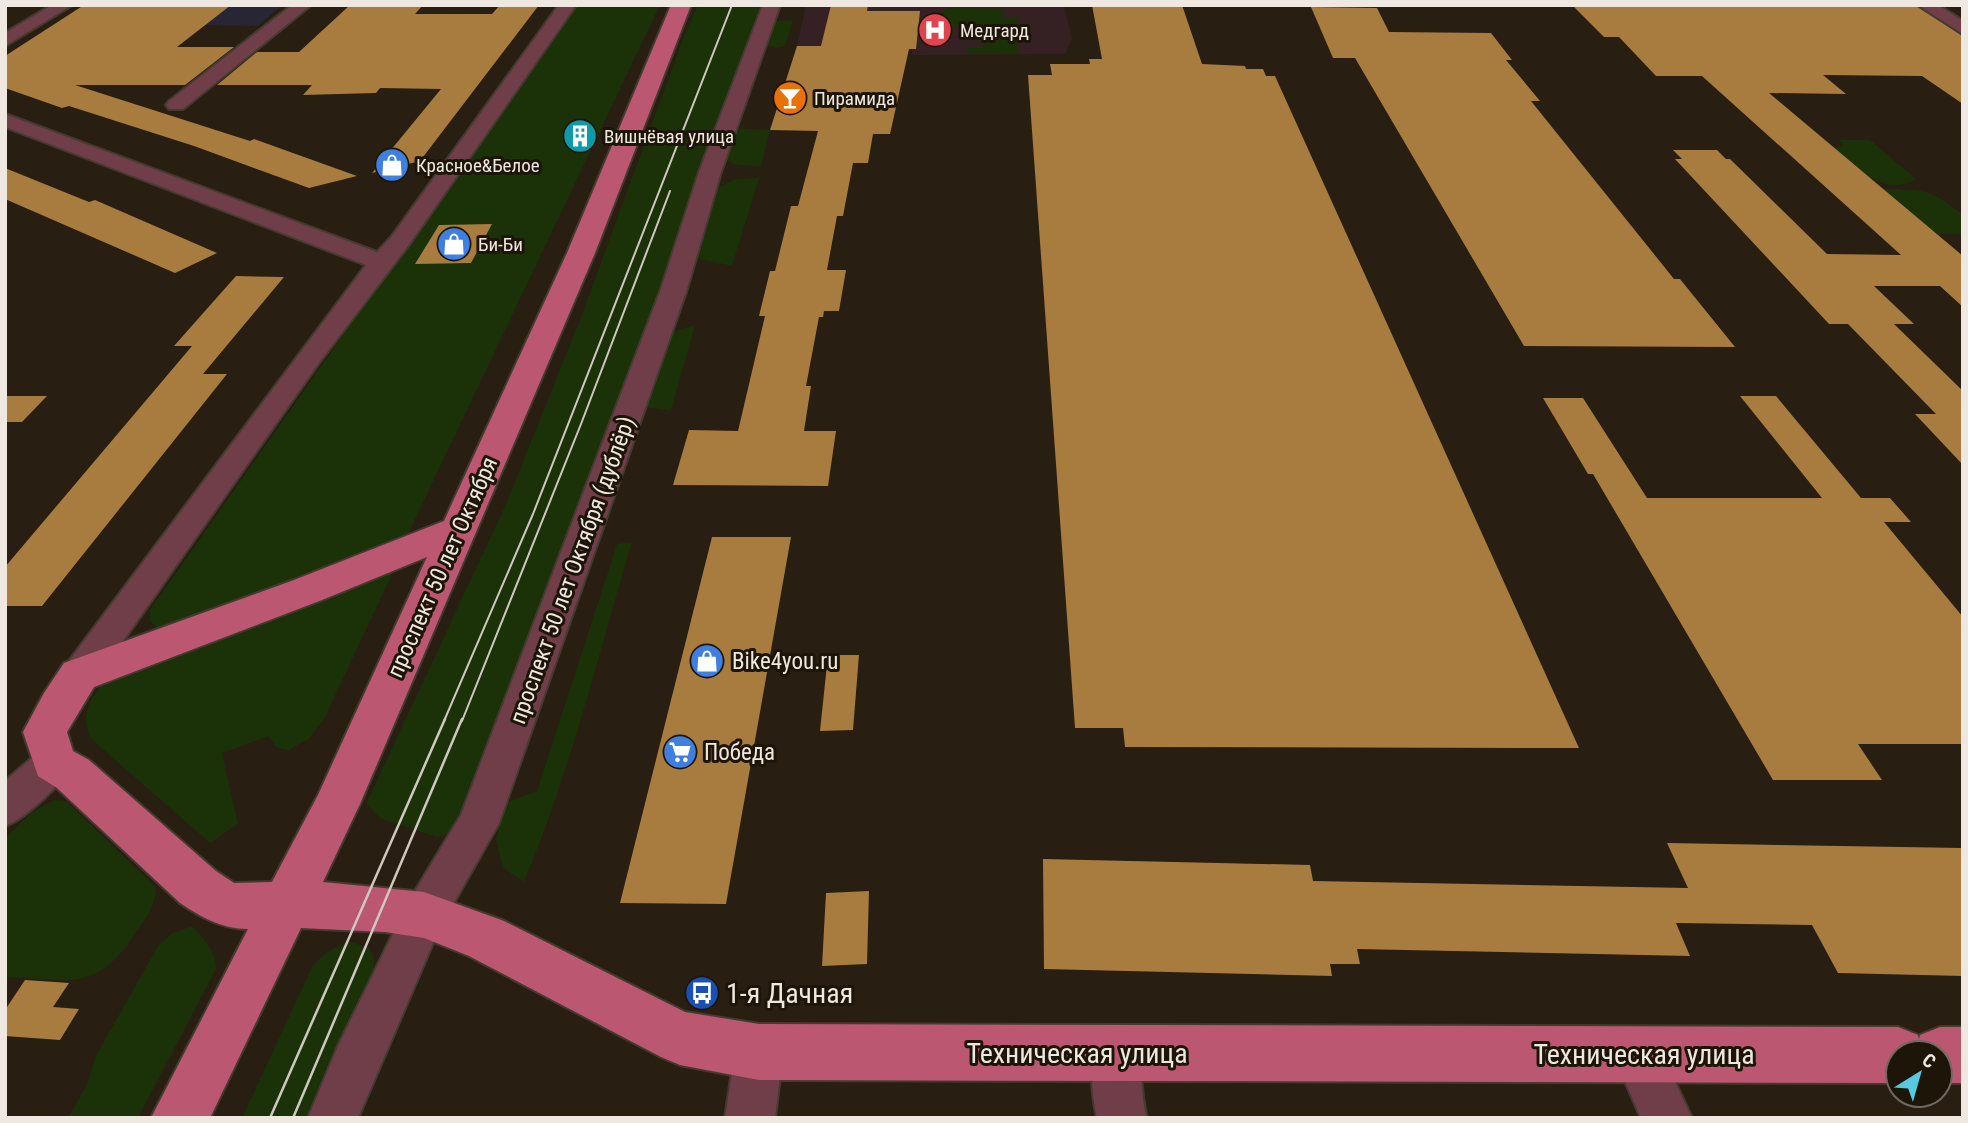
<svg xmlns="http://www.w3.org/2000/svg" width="1968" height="1123" viewBox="0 0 1968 1123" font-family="'Roboto Condensed',sans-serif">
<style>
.education{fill:#282535}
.medical{fill:#352123}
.green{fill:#1b3108}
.building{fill:#a87c3e}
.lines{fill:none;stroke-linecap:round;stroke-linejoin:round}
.minor-casing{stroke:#443a2f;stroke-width:4}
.major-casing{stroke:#443a2f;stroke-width:4}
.minor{fill:#6f3e49;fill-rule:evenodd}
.major{fill:#bc5772;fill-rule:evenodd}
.tram-far1{stroke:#cec8bf;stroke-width:2}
.tram{stroke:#cec8bf;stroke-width:2.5}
.labels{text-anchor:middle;stroke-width:6;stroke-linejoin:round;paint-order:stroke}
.far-poi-label{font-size:19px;fill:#eee8e0;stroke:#1e1509;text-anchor:start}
.street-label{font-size:23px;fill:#eee8e0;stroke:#1e1509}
.poi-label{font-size:23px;fill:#eee8e0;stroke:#1e1509;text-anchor:start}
.near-poi-label{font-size:28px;fill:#eee8e0;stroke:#1e1509;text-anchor:start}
.near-street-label{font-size:28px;fill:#eee8e0;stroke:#1e1509}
</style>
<rect width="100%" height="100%" fill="#281e12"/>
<polygon class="education" points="167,5 282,5 258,26 141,24"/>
<polygon class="medical" points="806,5 1064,5 1072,39 1065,54 912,55 912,49 884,49 884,47 797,46"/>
<g class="green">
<polygon points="578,5 660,5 409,532 385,550 160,629 150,622 150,610 427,215"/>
<polygon points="698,5 766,5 463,820 453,833 437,837 380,818 366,804 506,504 581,317 684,36"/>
<polygon points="951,8 1003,9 1004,18 1018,18 1019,32 1012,35 966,34 966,28 944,27 941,11"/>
<polygon points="793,20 785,46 777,48 764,45 773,21"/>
<polygon points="1015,38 1019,53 968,53 968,48 983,48 983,39"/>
<polygon points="735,128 770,130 761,167 734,164 726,160"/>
<path d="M1838,140H1870L1916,179C1884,199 1855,166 1833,147H1841L1843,144Z"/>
<polygon points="759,178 732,266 700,259 693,252 715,189 735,179"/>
<path d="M1883,189C1924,189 1931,189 1963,215V234H1936Z"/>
<polygon points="695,325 671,411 646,407 644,405 672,332"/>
<path d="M632,542C598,656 570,773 524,882L503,868L496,839L503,804L537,791L617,544Z"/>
<path d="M396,566L325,717L309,739L288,750L276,747L269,736L222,753L238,824L210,843L90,738C79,710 92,701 106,676Z"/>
<path d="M54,800L66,801L156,887C156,905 147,916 137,931C97,993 72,980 5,977V838L31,813Z"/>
<path d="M192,926C203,939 217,951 216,969L138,1118H68L86,1086L97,1054L158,946L171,934Z"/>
<path d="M351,942L369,948L374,959V976L318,1118H242L311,969C323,953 332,947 351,942Z"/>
</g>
<g class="building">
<polygon points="84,5 231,5 177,47 234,47 185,85 75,85 250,141 254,139 357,176 309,188 194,146 69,106 62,108 5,88 5,56"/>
<polygon points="350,5 423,5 415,14 492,14 500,5 539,5 420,161 372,173 441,89 380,88 376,93 303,95 312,85 217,85 257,52 299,52"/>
<polygon points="831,5 868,5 867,11 920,11 916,49 909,49 890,134 873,134 868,163 853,163 843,216 837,216 827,270 846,270 839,311 824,311 823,317 819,317 806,386 811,386 804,431 836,431 828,486 673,485 689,430 738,431 765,316 759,316 770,271 775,271 791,206 798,206 818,131 770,130 797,46 821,46"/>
<polygon points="1092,5 1182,5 1202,64 1245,66 1246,69 1263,69 1266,76 1275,76 1579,748 1125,747 1123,728 1075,728 1028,75 1052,75 1050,64 1090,64 1089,59 1102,59"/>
<polygon points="1643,5 1915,5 1963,36 1963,104 1922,76 1823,75 1846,94 1769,93 1963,256 1963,307 1940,286 1874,286 1914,324 1894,324 1963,391 1963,465 1915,414 1936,414 1848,324 1829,324 1675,159 1682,159 1673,150 1717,150 1726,159 1730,159 1827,254 1901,255 1702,76 1656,76 1619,37 1604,37 1574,7 1645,7"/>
<polygon points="1311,7 1377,8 1389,32 1491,33 1512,60 1506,60 1540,101 1531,101 1674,279 1680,279 1735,347 1524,346 1355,58 1333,58"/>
<polygon points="5,168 89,202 95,200 217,253 175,273 5,199"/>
<polygon points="492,224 471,263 415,264 439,225"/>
<polygon points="236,276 284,277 203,374 227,374 42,606 5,606 5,567 192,346 174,346"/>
<polygon points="5,396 47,396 22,422 5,422"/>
<polygon points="1740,396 1776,396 1861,498 1890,498 1911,522 1884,522 1963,617 1963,744 1858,744 1882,780 1773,780 1593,474 1588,474 1543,398 1583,398 1647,498 1822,498"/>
<polygon points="712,537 791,537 726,904 620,903"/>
<polygon points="828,655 859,655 853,730 820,731"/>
<polygon points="1667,843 1963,848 1963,976 1838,973 1812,925 1676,923 1690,956 1357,949 1360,964 1330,964 1332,976 1044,969 1043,859 1310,865 1313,881 1688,888"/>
<polygon points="869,891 867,964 822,966 826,893"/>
<polygon points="25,980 69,983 53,1007 79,1009 60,1040 5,1036 5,1010"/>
</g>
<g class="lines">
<g class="minor-casing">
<g id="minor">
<polygon points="52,5 72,5 5,46 5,33"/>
<polygon points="292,5 311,5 183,109 169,109 166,105 169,101"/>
<polygon points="559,5 576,5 408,246 318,364 92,685 79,689 66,685 61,675 66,665 366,265 5,127 5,114 377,252 392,236"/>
<polygon points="763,5 780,5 721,172 687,289 499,823 439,929 358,1118 308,1118 338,1046 409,901 461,815 661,289 699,172"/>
<polygon points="1918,5 1938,5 1963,21 1963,34"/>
<path d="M54,747L68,751L74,763C64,782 25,819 5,826V781L40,751Z"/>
<polygon points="759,1028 776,1035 783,1052 775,1118 725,1118 735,1052 742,1035"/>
<path d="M1116,1028L1133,1035C1144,1062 1139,1090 1147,1118H1097C1091,1091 1089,1060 1099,1035Z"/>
<polygon points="1637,1030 1654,1037 1692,1118 1641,1118 1613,1054 1620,1037"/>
</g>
</g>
<g class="major-casing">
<path id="major" d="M671,5H691L595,253L360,804L323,882L424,892L504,921L685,1012L759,1024L1898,1027L1918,1035L1919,1039L1920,1035L1940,1027H1963V1083H1940V1053H1898V1083L759,1080L680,1065L661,1057L469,956L424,938L385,932L301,928L210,1118H151L248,929C222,929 201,917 180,903L57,788L38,776L23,732L44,693L64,663L294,580L444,521L567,253ZM427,557L318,795L272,882L234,883L216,871L89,760L73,751L67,732L94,687L322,600Z"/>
</g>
<use href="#minor" class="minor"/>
<use href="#major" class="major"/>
<g class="tram-far1">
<polyline points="444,721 533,514 732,5"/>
<polyline points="462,721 581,424 670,191"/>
</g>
<g class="tram">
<polyline points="270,1118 445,719"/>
<polyline points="293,1118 462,719"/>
</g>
</g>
<defs>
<g id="hospital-disc" transform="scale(1.75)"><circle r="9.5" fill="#e0444e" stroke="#1e1509"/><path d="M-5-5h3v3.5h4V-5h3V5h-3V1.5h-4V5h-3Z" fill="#fff"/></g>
<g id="bar-disc" transform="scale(1.75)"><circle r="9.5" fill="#e8710a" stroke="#1e1509"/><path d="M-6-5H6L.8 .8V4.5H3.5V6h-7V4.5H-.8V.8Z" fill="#fff"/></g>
<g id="building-disc" transform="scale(1.75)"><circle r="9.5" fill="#0f9aa8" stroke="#1e1509"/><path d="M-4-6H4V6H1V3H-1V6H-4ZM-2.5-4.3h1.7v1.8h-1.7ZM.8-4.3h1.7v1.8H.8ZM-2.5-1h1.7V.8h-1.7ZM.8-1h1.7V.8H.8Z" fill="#fff"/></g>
<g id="shop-disc" transform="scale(1.75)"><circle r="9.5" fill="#3f7fe0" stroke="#1e1509"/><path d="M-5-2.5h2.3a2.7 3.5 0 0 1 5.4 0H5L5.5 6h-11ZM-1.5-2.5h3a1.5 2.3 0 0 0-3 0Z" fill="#fff"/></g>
<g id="supermarket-disc" transform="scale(1.75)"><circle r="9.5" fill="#3f7fe0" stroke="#1e1509"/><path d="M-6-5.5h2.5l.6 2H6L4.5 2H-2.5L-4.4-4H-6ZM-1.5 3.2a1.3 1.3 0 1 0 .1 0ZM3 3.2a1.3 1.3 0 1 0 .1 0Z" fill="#fff"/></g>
<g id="bus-disc" transform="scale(1.75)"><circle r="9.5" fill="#1a4fb4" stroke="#1e1509"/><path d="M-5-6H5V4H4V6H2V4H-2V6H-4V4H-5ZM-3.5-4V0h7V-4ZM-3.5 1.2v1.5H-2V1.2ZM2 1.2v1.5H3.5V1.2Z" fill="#fff"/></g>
</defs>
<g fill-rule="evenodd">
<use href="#hospital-disc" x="935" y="30"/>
<use href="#bar-disc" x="790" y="98"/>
<use href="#building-disc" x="580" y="136"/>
<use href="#shop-disc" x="392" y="165"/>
<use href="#shop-disc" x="454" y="244"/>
<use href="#shop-disc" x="707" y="661"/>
<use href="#supermarket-disc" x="680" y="752"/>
<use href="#bus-disc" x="702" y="993"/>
</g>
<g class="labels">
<g class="far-poi-label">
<text x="960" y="37">Медгард</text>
<text x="814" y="105">Пирамида</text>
<text x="604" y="143">Вишнёвая улица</text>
<text x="416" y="172">Красное&amp;Белое</text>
<text x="478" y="251">Би-Би</text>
</g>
<g class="street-label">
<text transform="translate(442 567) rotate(-66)" y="8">проспект 50 лет Октября</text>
<text transform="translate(572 570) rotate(-70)" y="8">проспект 50 лет Октября (дублёр)</text>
</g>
<g class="poi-label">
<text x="732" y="669">Bike4you.ru</text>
<text x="704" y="760">Победа</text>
</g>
<g class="near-poi-label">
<text x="726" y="1003">1-я Дачная</text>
</g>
<g class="near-street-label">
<text x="1077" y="1063">Техническая улица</text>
<text x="1644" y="1064">Техническая улица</text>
</g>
</g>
<rect width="1968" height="1123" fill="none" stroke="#eee8e0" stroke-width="14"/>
<g transform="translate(1919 1074) rotate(37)"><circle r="33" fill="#1e1509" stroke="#71695f" stroke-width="2"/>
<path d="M0-5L12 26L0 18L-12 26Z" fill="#56c9e0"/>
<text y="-10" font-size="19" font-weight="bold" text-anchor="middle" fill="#eee8e0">С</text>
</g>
</svg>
